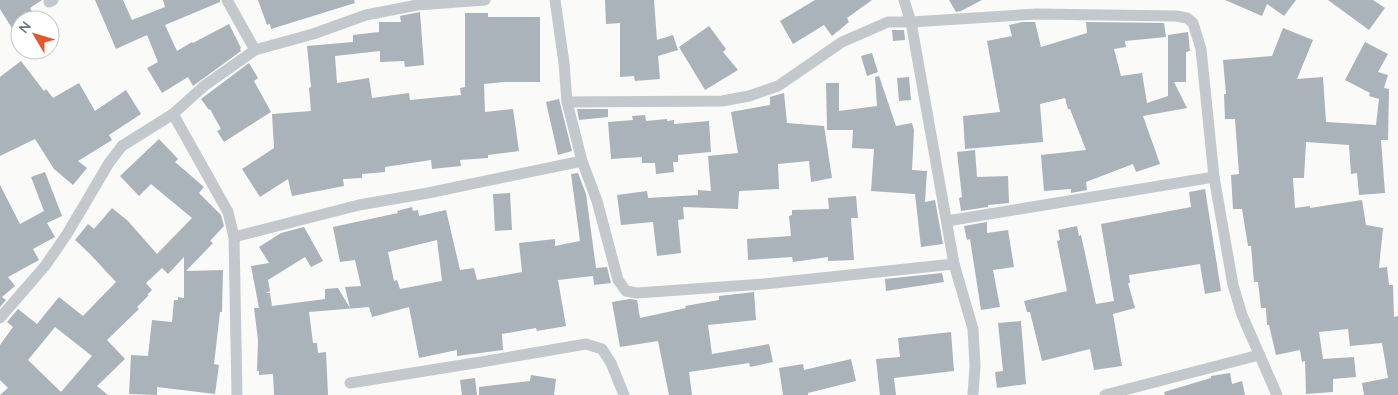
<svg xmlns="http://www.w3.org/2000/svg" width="1398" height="395" viewBox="0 0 1398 395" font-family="Quicksand,sans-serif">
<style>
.building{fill:#aab3b9;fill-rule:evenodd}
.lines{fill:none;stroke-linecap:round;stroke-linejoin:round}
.minor{stroke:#c3c8cc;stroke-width:11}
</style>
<rect width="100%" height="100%" fill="#fafaf8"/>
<g class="building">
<polygon points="0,0 42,0 30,8 37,20 20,20 20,41 0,9"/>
<polygon points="95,0 123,0 132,20 165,7 163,0 220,0 220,2 165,25 177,51 192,42 193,43 229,24 241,48 240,49 241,51 193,86 188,77 162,93 147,68 158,62 147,35 116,49"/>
<polygon points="258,0 354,0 355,3 271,29 270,24 267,25"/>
<polygon points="605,0 654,0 657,40 673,35 678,50 658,56 660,79 635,81 634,76 620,77 620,23 606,24"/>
<polygon points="815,0 872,0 847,18 849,22 832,36 824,25 793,44 780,21"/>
<polygon points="949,0 982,0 961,11 956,12"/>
<polygon points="1225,0 1296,0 1284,16 1267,4 1262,16"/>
<polygon points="1328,0 1373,0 1385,8 1369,30"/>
<polygon points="420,12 424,65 405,67 404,61 380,62 380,51 335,56 337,83 369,78 372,98 409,93 410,100 461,95 460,88 465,87 465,13 488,13 488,17 540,17 540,82 504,82 484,84 485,112 513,109 519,151 488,155 488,158 460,160 461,166 432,169 431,160 385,167 385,172 362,174 362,178 343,179 344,186 292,196 288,179 260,197 242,169 274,148 272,114 311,111 309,88 311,87 307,46 353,42 353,35 379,32 379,22 401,22 400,16"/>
<polygon points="1022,22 1035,22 1041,47 1087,33 1086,22 1164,23 1166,37 1125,41 1126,47 1114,49 1121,76 1142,73 1147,103 1168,96 1168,35 1188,32 1190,51 1186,52 1186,82 1174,82 1187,108 1143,116 1160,164 1136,172 1133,164 1086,182 1087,190 1071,193 1071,189 1044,191 1041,155 1086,150 1070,109 1068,109 1065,98 1040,104 1043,142 965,149 963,116 1000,112 987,41 1012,36 1009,25"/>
<polygon points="709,26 726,49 723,52 738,70 705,90 679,47"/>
<polygon points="1283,28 1313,40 1297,79 1323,77 1326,122 1376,125 1379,99 1369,96 1370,93 1345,80 1365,42 1388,54 1378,72 1388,75 1384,88 1389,89 1388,140 1381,140 1385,193 1359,195 1357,173 1351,174 1349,145 1306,142 1304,178 1293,178 1295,208 1310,206 1310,208 1362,200 1366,225 1383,228 1379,268 1387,267 1389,285 1393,285 1394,317 1398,316 1398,395 1364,395 1362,383 1388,378 1382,343 1350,346 1348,329 1319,332 1323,359 1354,357 1356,377 1333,379 1333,392 1306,394 1305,361 1302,362 1300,350 1276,355 1269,325 1267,325 1266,308 1261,308 1258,282 1254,282 1251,246 1248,246 1242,209 1233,209 1231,175 1239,174 1235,119 1225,119 1224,94 1226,94 1223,60 1272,56"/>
<polygon points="892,30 904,30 905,40 893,41"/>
<polygon points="872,53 878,72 867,76 861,56"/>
<polygon points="21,61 44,91 46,89 53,98 79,83 95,111 126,90 141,114 109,135 112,140 78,161 87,168 73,185 54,169 35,139 0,156 0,77"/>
<polygon points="249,63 258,78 254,81 271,112 224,142 217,131 221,129 210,109 209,110 201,99"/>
<polygon points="879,76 896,126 912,123 914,130 912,170 927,171 925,202 935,200 943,244 921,247 915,194 871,191 874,149 852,148 853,130 827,130 826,83 839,83 839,111 877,106 875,77"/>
<polygon points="909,77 911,100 899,101 897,78"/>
<polygon points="784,93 787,123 824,126 832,178 811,182 809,161 778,164 779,189 739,191 738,209 683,207 684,219 678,220 681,253 657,256 653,222 621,225 617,195 647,191 648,198 698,195 698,190 711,191 708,156 738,153 731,112 770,105 770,97"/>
<polygon points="559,99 572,151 558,155 546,102"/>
<polygon points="577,109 608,109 608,117 579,120"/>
<polygon points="645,115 646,121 667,119 667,121 674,120 674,124 709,121 711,152 678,155 678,162 673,162 674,172 656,174 655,163 642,163 642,157 611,159 608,122 633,120 632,116"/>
<path d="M159,139L178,159L175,162L204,187L199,193L221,215L224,226L210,241L213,243L186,271L223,270L222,312H220L214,364L219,365L215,394L157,387V395L129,394L131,355L148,356L152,320L172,322L174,300H178V297L184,298V257L168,274L162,268L146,283L152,290L147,295H149L137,307L139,309L107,340L125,359L97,386L108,395H0L8,388L0,380V345L13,327L7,322L18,309L37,324L59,297L83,316L116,282L89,253L75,240L88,224L94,229L112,208L128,221L157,254L192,218L151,184L139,196L120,176ZM55,327L92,356L61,392L28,360Z"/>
<polygon points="975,150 977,177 1008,176 1009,203 988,205 988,207 961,211 959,198 962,197 957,152"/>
<polygon points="45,172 62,216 47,223 55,237 33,249 39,260 8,277 15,286 2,297 6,300 0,307 0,185 20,224 44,211 31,177"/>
<path d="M578,173L586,194L596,268L607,267L611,283L594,285L593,276L558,280L566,326L537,331L536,328L502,334L503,350L457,356V350L419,358L409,307L372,317L369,307L309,312L313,343H317L318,353L326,352L328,395H274L273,374L259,375V371H257L258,340L254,308H259L251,266L269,263L259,247L281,233L304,227L323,261L311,267L305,257L268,280L270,291L266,293H270L272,306L325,299V289L338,288L350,308L345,287L361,286L355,260L340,262L333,227L398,213L397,211L412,207L413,211L418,210L419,216L446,210L460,270L474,268L477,280L522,272L519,243L555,239V246L580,241L571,174ZM437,240L442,281L400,289L397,280L394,281L388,252Z"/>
<polygon points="1205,189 1221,291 1205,294 1200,264 1129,275 1130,283 1128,283 1135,308 1113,314 1122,366 1094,370 1090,349 1042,361 1030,312 1027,312 1024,301 1067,291 1057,241 1060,240 1058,230 1077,226 1079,236 1081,235 1096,304 1114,301 1101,224 1191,207 1189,192"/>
<polygon points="510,193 512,230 495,231 493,194"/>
<polygon points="856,196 858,218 851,218 854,260 828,261 828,257 793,262 792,257 748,260 747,239 791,236 789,216 792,215 792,210 829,209 828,198"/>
<polygon points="987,222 987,233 1008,230 1014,267 993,270 1000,307 981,310 970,239 967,240 964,226"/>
<polygon points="942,273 944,282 886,291 885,279"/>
<polygon points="754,292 756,320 708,325 712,354 769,344 773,362 750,367 749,363 689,372 692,395 669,395 658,341 620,347 612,302 630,299 637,300 640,318 686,308 685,306 719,300 719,296"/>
<polygon points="1021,321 1026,384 997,388 995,372 1003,371 998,323"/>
<polygon points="951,332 954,371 894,378 896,395 880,395 876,359 900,357 898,338"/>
<polygon points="851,359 856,381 808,393 808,395 783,395 779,368 803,364 804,370"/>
<polygon points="1230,373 1232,384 1242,381 1245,395 1165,395 1164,392 1211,378 1211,376"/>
<polygon points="531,375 556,379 554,395 479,395 479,387 530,381"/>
<polygon points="475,378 477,395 462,395 460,380"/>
</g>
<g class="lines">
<g class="minor">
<polyline points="227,0 255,50"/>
<polyline points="555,0 564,63 567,102 582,161 597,201 618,280 626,291 637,293 764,284 954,264"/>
<polyline points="904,0 911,22 954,264 973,329 975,366 973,395"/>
<polyline points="49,2 53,0"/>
<polyline points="567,102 722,101 749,96 778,86 842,42 888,22 911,22 1036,14 1176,16 1187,18 1193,23 1201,49 1214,177 1233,285 1242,315 1277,395"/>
<polyline points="173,114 228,212 234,237 237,395"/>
<polyline points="947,221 1214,177"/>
<polyline points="234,237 359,205 428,193 582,161"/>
<polyline points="0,318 45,266 67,234 109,163 122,146 173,114 204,86 255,50 313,34 366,15 417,5 485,0"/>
<polyline points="350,383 481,362 586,344 602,349 611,363 624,395"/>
<polyline points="1105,395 1259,355"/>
</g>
</g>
<g transform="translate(35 35) rotate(308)"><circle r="24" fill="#ffffff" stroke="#c1c8cd"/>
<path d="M0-4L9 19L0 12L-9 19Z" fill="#e4572e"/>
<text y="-8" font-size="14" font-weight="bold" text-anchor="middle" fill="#657683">N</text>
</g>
</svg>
